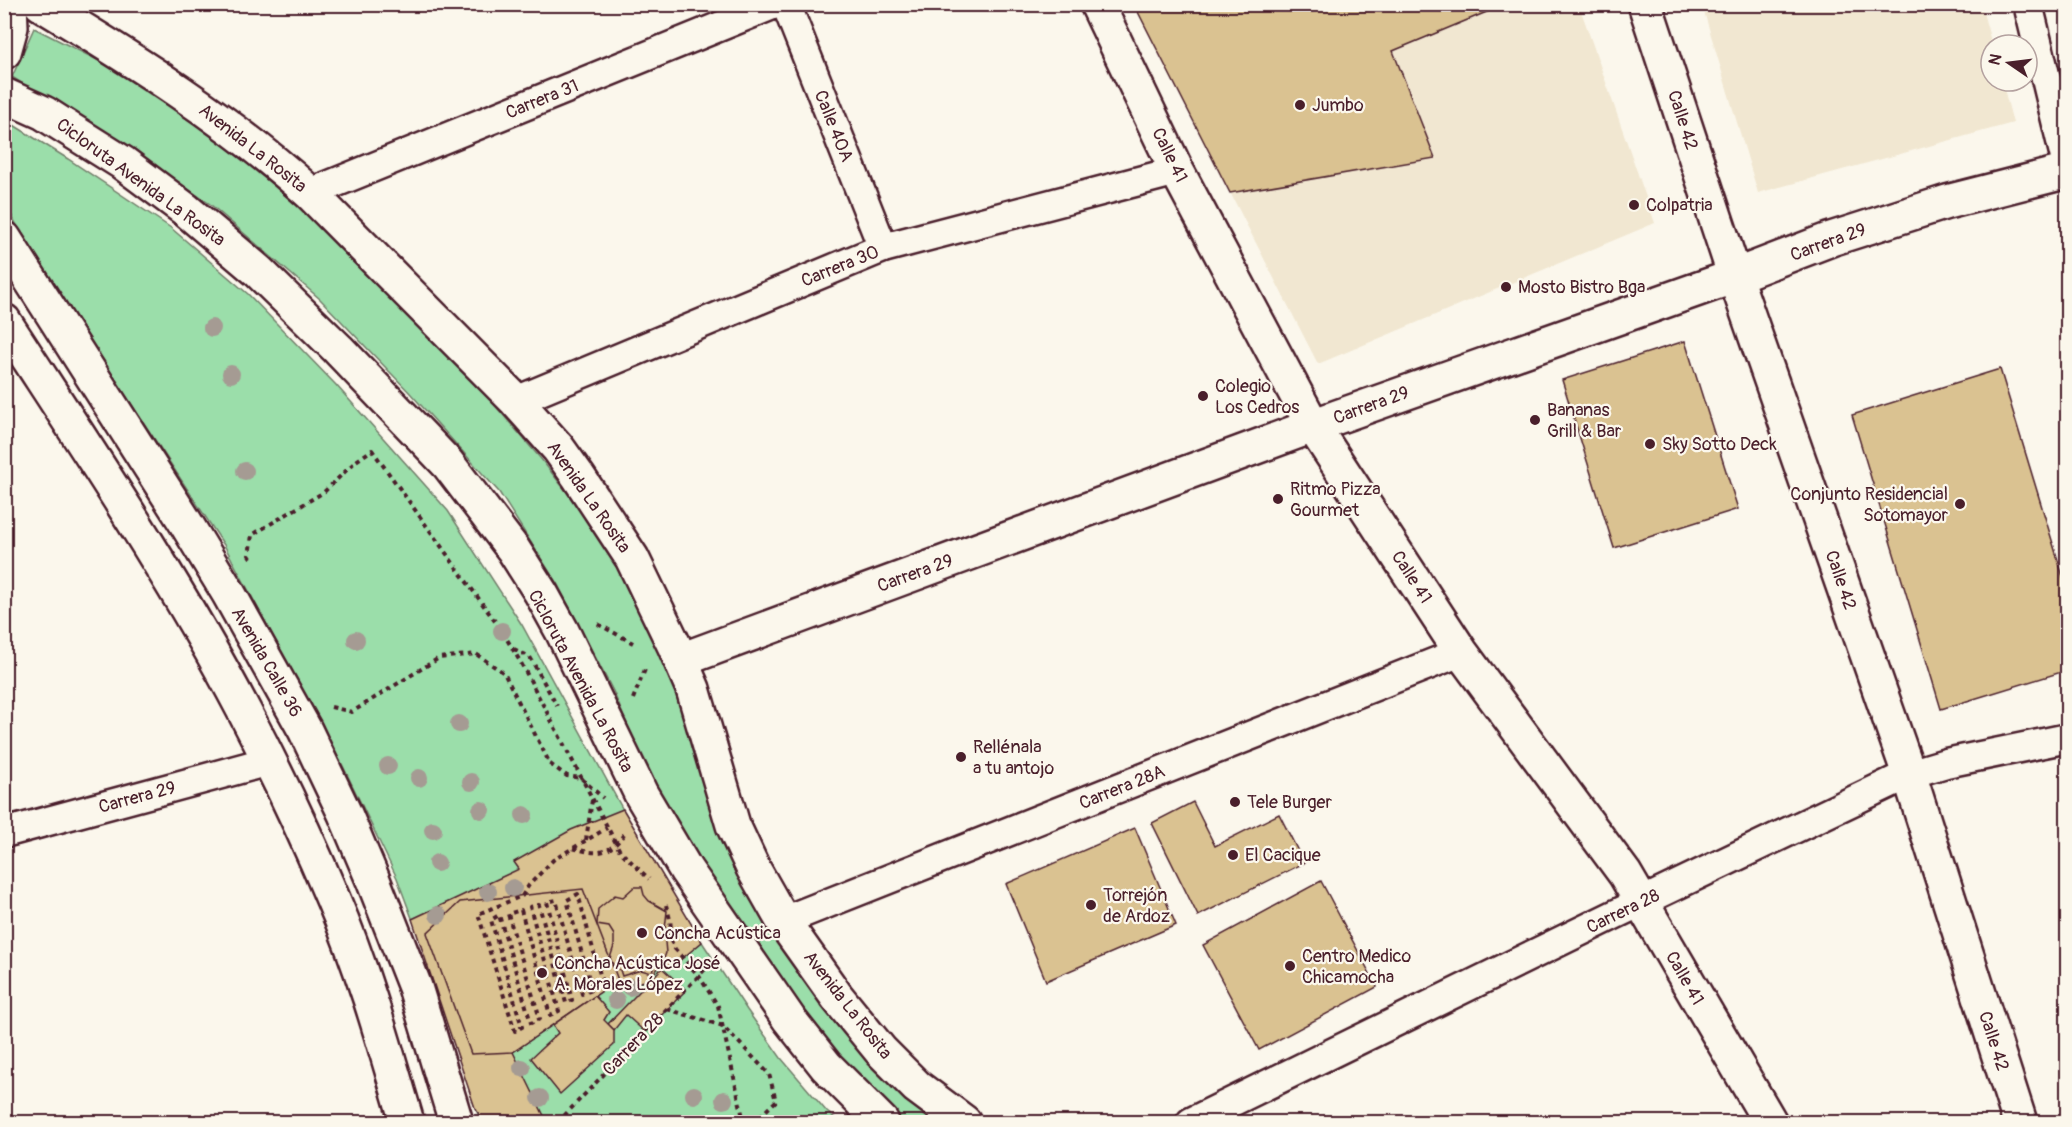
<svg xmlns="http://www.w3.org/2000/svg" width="2072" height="1127" viewBox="0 0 2072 1127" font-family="Pangolin,sans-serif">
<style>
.built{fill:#f1e7d1}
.green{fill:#9bdeaa;stroke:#727e6a;stroke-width:1.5}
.building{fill:#dac291;stroke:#4a1f2b;stroke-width:1.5}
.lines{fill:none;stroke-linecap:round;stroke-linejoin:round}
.minor-casing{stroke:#4a1f2b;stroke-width:33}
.tertiary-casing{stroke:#4a1f2b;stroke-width:38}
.secondary-casing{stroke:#4a1f2b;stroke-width:38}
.path{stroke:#4a1f2b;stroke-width:4;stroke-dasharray:4.5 4.5;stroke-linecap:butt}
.minor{stroke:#fbf7ec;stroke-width:28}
.tertiary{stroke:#fbf7ec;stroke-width:33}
.secondary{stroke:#fbf7ec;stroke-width:33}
.tree{fill:#a59b93}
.poi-dot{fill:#4a1f2b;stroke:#fbf7ec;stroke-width:2}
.labels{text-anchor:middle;stroke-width:4.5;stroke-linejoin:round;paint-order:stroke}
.street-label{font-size:18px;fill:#4a1f2b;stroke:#fbf7ec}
.poi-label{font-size:18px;fill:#4a1f2b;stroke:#fbf7ec;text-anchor:start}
</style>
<rect width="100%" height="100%" fill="#fbf7ec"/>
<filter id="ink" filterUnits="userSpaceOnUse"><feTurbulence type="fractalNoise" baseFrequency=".0167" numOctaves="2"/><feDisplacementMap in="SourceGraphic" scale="12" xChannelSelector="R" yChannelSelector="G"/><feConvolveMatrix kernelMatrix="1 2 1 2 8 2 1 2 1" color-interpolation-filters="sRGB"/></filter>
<g filter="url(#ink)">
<g class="built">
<polygon points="1134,5 1579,5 1655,223 1318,364"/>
<polygon points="1702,5 1981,5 1992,45 1991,81 2002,81 2013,123 1758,193"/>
</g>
<g class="green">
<polygon points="34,28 135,79 238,154 322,228 456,360 541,459 583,513 633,586 667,668 719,828 939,1122 897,1122 835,1056 680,836 638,750 613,691 558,585 499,492 410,393 320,299 210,204 163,172 12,77"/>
<polygon points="4,119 68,159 171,228 248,294 336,385 448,511 522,625 640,841 696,933 747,1010 781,1058 827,1112 840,1122 482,1122 475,1108 438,988 397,878 343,766 224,545 29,248 5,203"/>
</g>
<g class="building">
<polygon points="1134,4 1506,4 1393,51 1435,158 1230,193"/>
<polygon points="1685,341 1738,509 1614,548 1562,380"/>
<polygon points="2000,369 2068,593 2068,670 1941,709 1852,415"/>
<polygon points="1193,802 1215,846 1279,814 1304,863 1198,916 1152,823"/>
<polygon points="623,809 702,942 673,966 661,965 646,981 608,987 513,1052 547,1122 484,1122 475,1108 412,919 519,869 514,862 571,830"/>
<polygon points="1135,828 1176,925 1046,981 1006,884"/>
<polygon points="1321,881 1377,987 1259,1050 1203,945"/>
<polygon points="634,887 642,887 644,895 649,901 667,911 665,929 671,930 665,942 666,953 663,961 654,965 652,973 641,970 622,976 620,970 614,967 610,958 614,946 614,935 609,927 597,925 598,909 615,895 623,897"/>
<polygon points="583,889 618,980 513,1052 471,1054 427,933 460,902"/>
<polygon points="662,968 686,990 645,1032 626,1015 614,1030 608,1024"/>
<polygon points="595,996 609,1012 604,1020 614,1030 614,1045 560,1094 531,1058 558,1033 553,1025"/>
</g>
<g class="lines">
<g class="minor-casing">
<g id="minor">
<polyline points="786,4 883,248"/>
<polyline points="2028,4 2068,170"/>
<polyline points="310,193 775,4"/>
<polyline points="516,401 883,248 1177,171"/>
<polyline points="4,833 269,761"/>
<polyline points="783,921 1461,652"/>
<polyline points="1191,1122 1616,914 1909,774 1946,763 2068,738"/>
</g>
</g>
<g class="tertiary-casing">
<g id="tertiary">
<polyline points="1097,4 1177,171 1313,426 1461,652 1625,874 1770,1122"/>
<polyline points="1645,4 1738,286 1909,774 2020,1122"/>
<polyline points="681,660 1337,417 1735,276 1831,239 1947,202 2068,171"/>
</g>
</g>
<g class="secondary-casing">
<g id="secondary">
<path d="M41,4C135,61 228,119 310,193L516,401L558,448L578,476L632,558L674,645L693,689L733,825L753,868L783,921L837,997L881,1051L917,1087L964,1122"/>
<polyline points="4,52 11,27 10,4"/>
<polyline points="4,95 44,113 58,122 123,163 186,210 258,271 338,349 448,464 513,549 541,593 562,631 641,794 686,870 789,1019 826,1066 882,1122"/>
<polyline points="4,238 184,520 229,594 305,730 345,814 373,880 415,987 456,1122"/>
<path d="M4,321C87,449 173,576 244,711C276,772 306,835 333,899C364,971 385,1047 407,1122"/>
</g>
</g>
<g class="path">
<polyline points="251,558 249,555 252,535 324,492 356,461 372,450 502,631 521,663 620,851 649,879"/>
<polyline points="598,624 633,643"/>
<polyline points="514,649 530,657 557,706"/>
<polyline points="633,699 646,667"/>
<polyline points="331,707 352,712 439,658 476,654 504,673 550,764 567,776 581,778 603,798"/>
<polyline points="586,840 592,800"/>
<path d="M573,848C596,855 610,855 624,834"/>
<path d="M666,905C669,916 673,925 669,937L675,949L699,976L718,1006L744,1122"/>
<polyline points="602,982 578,894 567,900 592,990 582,994 556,900 547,902 572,1000 566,1003 539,905 530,907 559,1011 550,1015 521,910 508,914 540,1019 531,1023 499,915 491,920 522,1027 515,1031 478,914 522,896 529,885 553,860 607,828"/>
<polyline points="667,1009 723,1026 769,1074 776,1101 754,1122"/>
<polyline points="558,1122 709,965"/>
</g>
<use href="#minor" class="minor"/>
<use href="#tertiary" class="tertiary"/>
<use href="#secondary" class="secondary"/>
</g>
<g class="tree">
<circle cx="212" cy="328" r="9"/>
<circle cx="231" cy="374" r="9"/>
<circle cx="245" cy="471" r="9"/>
<circle cx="502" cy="631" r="9"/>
<circle cx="356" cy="640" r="9"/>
<circle cx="459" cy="724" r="9"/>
<circle cx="388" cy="766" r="9"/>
<circle cx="419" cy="778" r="9"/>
<circle cx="471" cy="782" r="9"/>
<circle cx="481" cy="810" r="9"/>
<circle cx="524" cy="815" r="9"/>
<circle cx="433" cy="830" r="9"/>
<circle cx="437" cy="863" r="9"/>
<circle cx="513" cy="888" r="9"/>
<circle cx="488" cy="892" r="9"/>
<circle cx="438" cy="915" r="9"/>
<circle cx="630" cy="987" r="9"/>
<circle cx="616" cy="1000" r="9"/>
<circle cx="522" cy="1068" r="9"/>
<circle cx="694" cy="1095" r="9"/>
<circle cx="540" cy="1098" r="9"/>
<circle cx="724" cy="1100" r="9"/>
</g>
</g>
<g class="poi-dot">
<circle cx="1300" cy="105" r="6"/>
<circle cx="1634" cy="205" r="6"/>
<circle cx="1506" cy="287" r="6"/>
<circle cx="1203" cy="396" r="6"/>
<circle cx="1535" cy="420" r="6"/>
<circle cx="1650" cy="444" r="6"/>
<circle cx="1278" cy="499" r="6"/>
<circle cx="1960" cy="504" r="6"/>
<circle cx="961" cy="757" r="6"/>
<circle cx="1235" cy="802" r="6"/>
<circle cx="1233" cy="855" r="6"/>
<circle cx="1091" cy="905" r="6"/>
<circle cx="642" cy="933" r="6"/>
<circle cx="1290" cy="966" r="6"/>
<circle cx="542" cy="973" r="6"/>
</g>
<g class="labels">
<g class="street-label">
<text transform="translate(542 99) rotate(-22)" y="6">Carrera 31</text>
<text transform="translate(1683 120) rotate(72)" y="6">Calle 42</text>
<text transform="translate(834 126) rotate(68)" y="6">Calle 40A</text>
<text transform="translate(253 148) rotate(38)" y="6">Avenida La Rosita</text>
<text transform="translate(1170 155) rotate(64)" y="6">Calle 41</text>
<text transform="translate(141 182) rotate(36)" y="6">Cicloruta Avenida La Rosita</text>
<text transform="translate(1828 242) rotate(-20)" y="6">Carrera 29</text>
<text transform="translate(840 266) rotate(-22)" y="6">Carrera 30</text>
<text transform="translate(1371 405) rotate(-20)" y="6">Carrera 29</text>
<text transform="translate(589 497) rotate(55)" y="6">Avenida La Rosita</text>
<text transform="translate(915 573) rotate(-20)" y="6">Carrera 29</text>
<text transform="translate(1412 577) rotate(57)" y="6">Calle 41</text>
<text transform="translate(1841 580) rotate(71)" y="6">Calle 42</text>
<text transform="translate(267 662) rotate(60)" y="6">Avenida Calle 36</text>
<text transform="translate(581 681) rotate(62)" y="6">Cicloruta Avenida La Rosita</text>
<text transform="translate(1122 787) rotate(-22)" y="6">Carrera 28A</text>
<text transform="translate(137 797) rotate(-15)" y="6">Carrera 29</text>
<text transform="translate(1623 911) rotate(-26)" y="6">Carrera 28</text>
<text transform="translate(1685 978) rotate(60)" y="6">Calle 41</text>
<text transform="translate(848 1005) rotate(52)" y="6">Avenida La Rosita</text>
<text transform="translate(1994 1041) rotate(72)" y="6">Calle 42</text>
<text transform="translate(633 1044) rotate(-46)" y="6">Carrera 28</text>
</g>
<g class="poi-label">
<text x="1312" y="111">Jumbo</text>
<text x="1646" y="211">Colpatria</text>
<text x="1518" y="293">Mosto Bistro Bga</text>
<text x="1215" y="392">Colegio<tspan x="1215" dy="21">Los Cedros</tspan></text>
<text x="1547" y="416">Bananas<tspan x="1547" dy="21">Grill &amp; Bar</tspan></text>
<text x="1662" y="450">Sky Sotto Deck</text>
<text x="1290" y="495">Ritmo Pizza<tspan x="1290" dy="21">Gourmet</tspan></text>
<text x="1948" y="500" text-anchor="end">Conjunto Residencial<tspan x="1948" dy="21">Sotomayor</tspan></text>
<text x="973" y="753">Rellénala<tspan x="973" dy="21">a tu antojo</tspan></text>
<text x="1247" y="808">Tele Burger</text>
<text x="1245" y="861">El Cacique</text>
<text x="1103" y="901">Torrejón<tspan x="1103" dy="21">de Ardoz</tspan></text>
<text x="654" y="939">Concha Acústica</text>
<text x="1302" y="962">Centro Medico<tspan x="1302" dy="21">Chicamocha</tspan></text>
<text x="554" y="969">Concha Acústica José<tspan x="554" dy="21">A. Morales López</tspan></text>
</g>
</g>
<rect width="2072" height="1127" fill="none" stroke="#fbf7ec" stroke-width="24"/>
<rect x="12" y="12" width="2048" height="1103" fill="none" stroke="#4a1f2b" stroke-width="2" filter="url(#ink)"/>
<g transform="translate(2009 63) rotate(284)"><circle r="28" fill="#fbf7ec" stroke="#b4a19f" stroke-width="1.5"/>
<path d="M0-4.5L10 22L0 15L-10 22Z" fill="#4a1f2b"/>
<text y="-9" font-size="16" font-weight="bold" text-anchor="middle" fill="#4a1f2b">N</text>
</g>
</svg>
